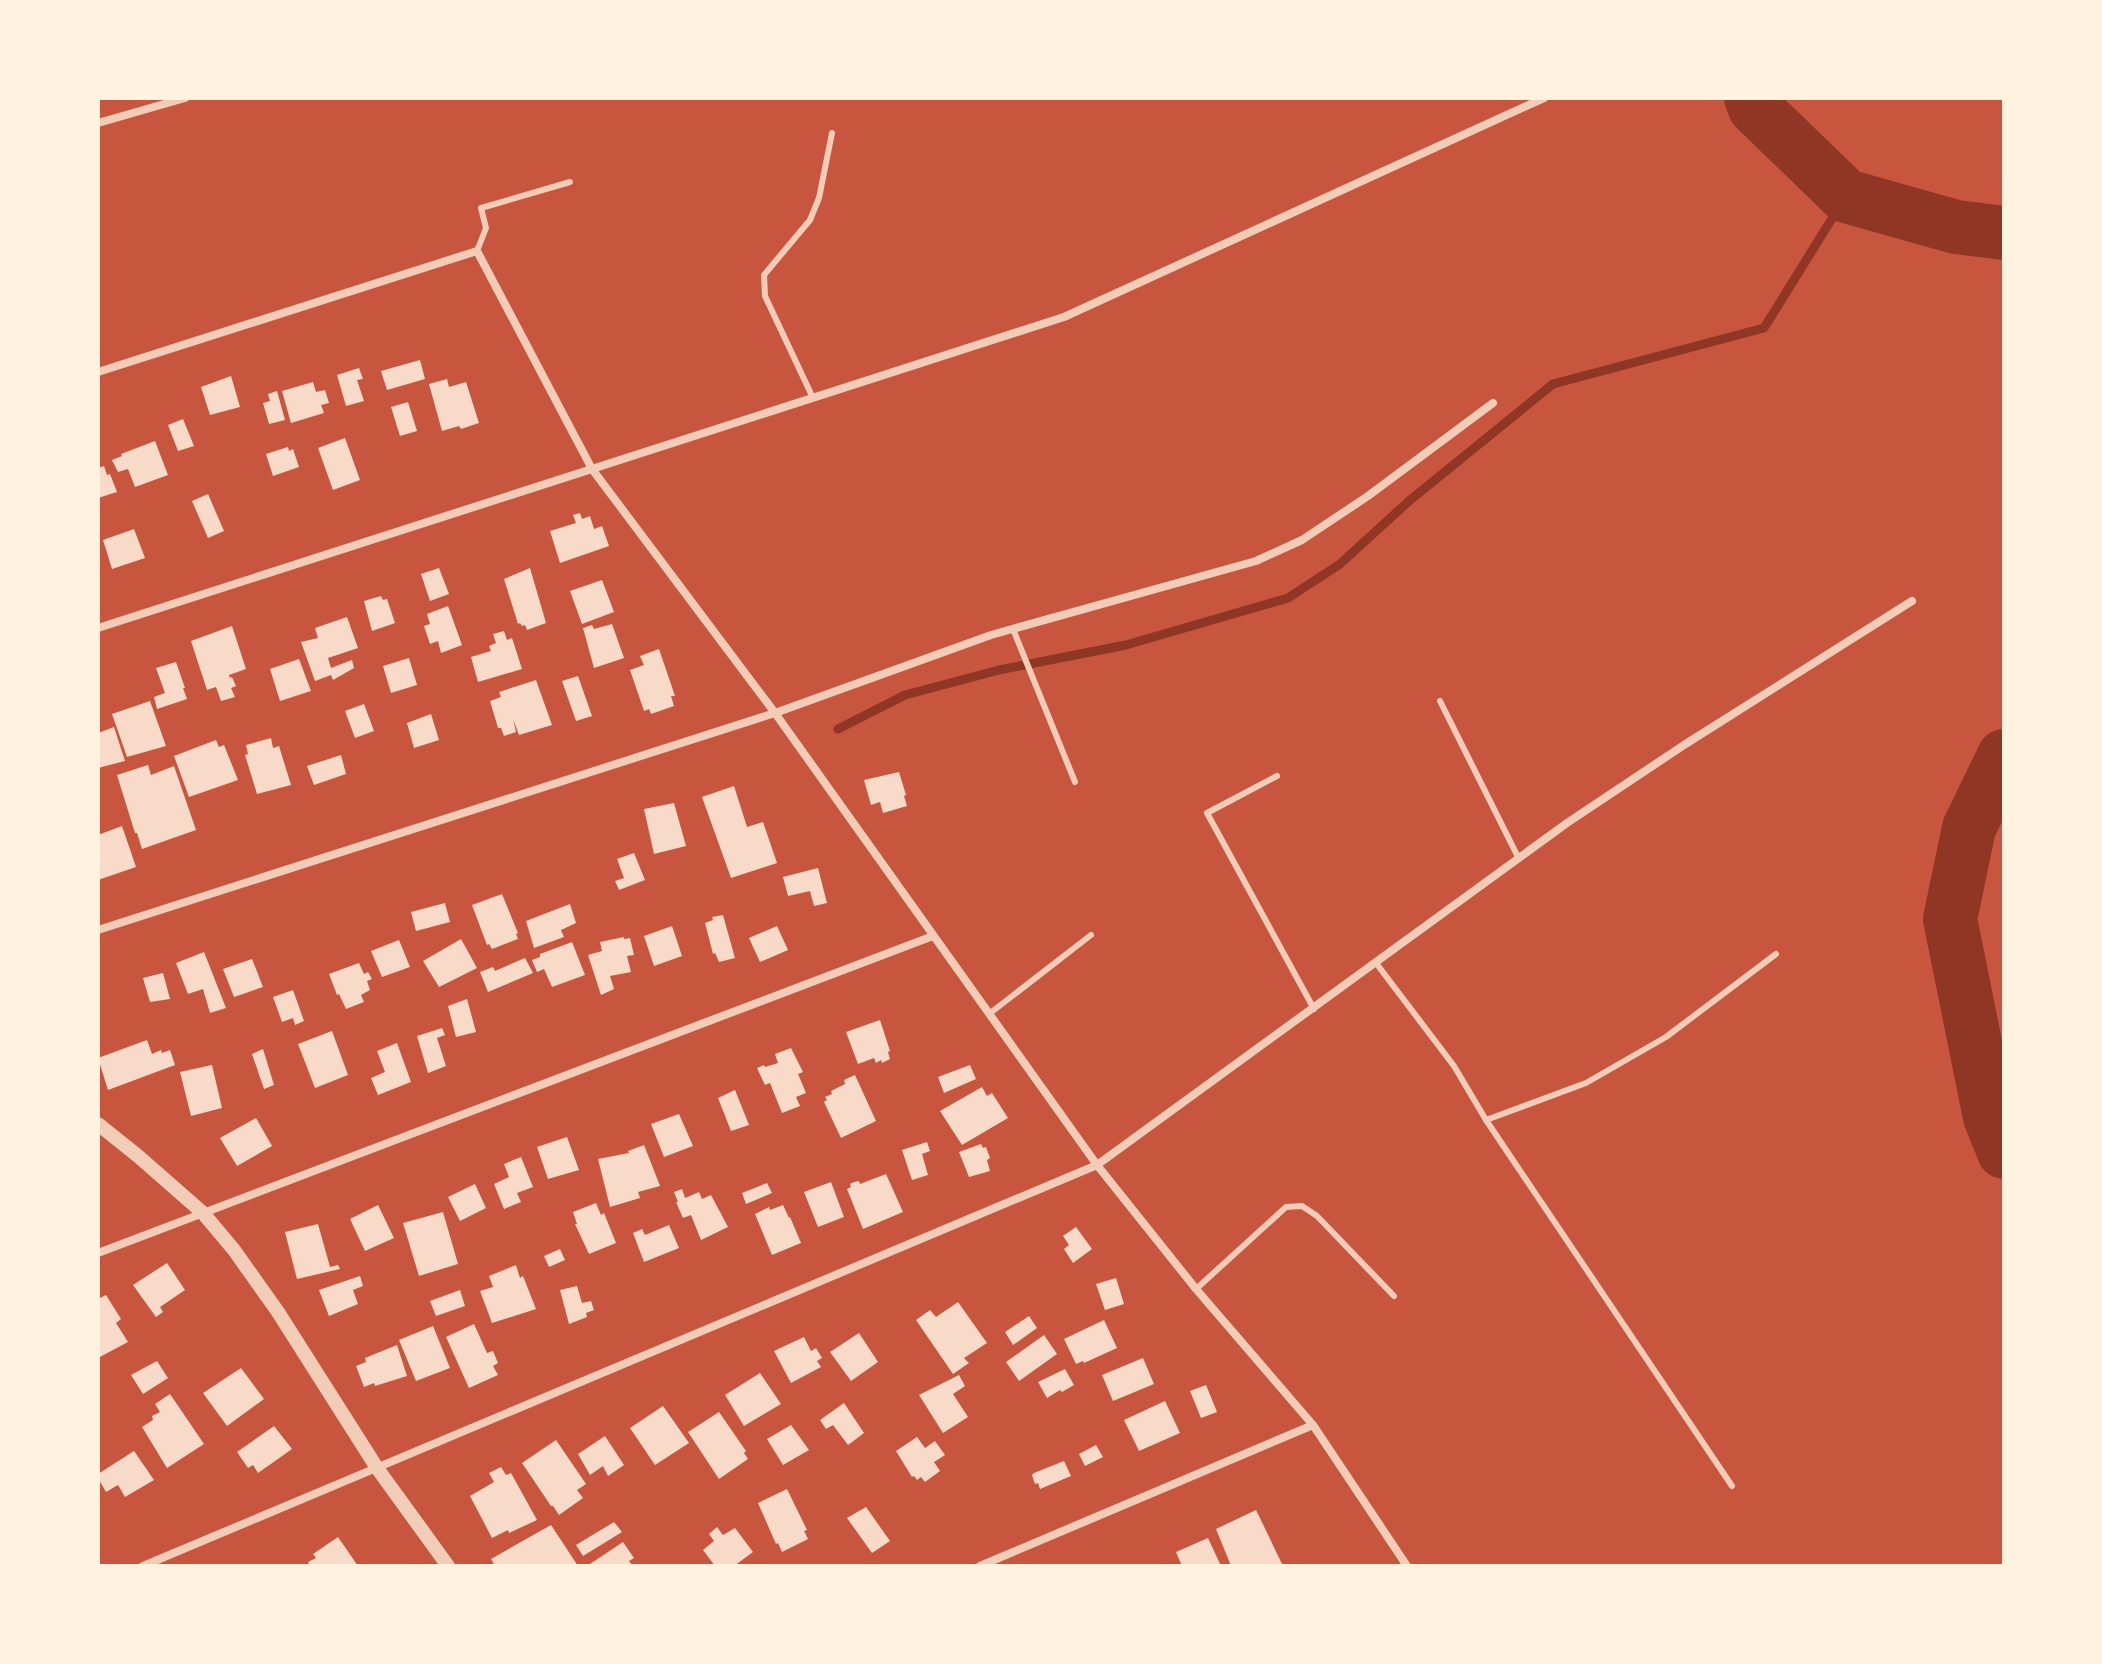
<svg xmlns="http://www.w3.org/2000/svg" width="2102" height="1664" viewBox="0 0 2102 1664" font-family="'Source Sans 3',sans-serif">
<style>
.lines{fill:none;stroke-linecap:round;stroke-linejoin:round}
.stream{stroke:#8f3625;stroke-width:9}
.river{stroke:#8f3625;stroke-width:54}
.building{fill:#f7dbc8}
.service{stroke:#f1ccb7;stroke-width:6}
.minor{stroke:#f1ccb7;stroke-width:8}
.tertiary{stroke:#f1ccb7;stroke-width:14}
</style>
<rect width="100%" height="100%" fill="#c8553d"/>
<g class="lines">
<polyline class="stream" points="838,729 905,695 999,670 1126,645 1288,598 1340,564 1409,501 1553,384 1764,328 1846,196"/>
<g class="river">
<polyline points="1751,98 1755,108 1846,196 1956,227 2004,233"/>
<polyline points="2004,756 1969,828 1950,919 1990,1117 2004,1152"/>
</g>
</g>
<g class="building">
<polygon points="420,360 425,379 387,390 381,371"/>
<polygon points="359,368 363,379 357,380 364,401 346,406 337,375"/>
<polygon points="231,376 240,407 210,415 201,387"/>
<polygon points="447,379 449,387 466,382 479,423 461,429 459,426 442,431 429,384"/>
<polygon points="313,382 316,392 325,390 329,403 321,405 324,413 291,423 282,391"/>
<polygon points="277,391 285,420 269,424 263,403 270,401 268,394"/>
<polygon points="408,402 417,431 400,436 391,407"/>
<polygon points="183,419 194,446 178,451 168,425"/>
<polygon points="345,438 360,480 333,490 318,448"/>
<polygon points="155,441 168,475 135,487 128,469 118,472 112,460 122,456 121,454"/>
<polygon points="288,447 289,451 293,449 299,467 273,476 266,454"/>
<polygon points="104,466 107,475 110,474 117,492 98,498 98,468"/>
<polygon points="208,494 224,531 208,538 192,501"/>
<polygon points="580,513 582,519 590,516 594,529 602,526 609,546 560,563 550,531 576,523 573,515"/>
<polygon points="134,529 145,558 112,569 103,540"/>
<polygon points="439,568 449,594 430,601 421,574"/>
<polygon points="530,568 546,623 527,630 525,625 522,626 520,623 518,624 504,579"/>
<polygon points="602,580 614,612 582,624 570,591"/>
<polygon points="381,596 383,600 387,599 395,623 372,631 364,601"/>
<polygon points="448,606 462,645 441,653 438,641 430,644 424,626 430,624 427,614"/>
<polygon points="347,617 358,648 328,658 331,668 352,660 354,668 333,680 331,675 315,681 301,642 318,638 315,628"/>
<polygon points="612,624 624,658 594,668 583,628 592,625 594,629"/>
<polygon points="232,626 246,669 229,675 230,678 232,677 236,686 231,688 235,697 221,701 216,687 207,690 191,641"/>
<polygon points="504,631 507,640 512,638 522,669 478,682 471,657 491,651 489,646 496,643 493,634"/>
<polygon points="659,649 675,696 671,696 674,706 651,714 649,709 644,711 630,670 644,665 640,656"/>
<polygon points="409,658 417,685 391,693 383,666"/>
<polygon points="299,659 311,691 280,701 270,669"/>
<polygon points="176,662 185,688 183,688 187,699 157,709 154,697 165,693 156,668"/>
<polygon points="578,676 592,716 576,721 562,681"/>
<polygon points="536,680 552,725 519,735 513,719 516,732 504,736 501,728 498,728 490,701 501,697 499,692"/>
<polygon points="150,701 166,746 127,757 112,714"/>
<polygon points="364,704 374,731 355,738 345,711"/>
<polygon points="431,714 439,740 414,748 407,723"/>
<polygon points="114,727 125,761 98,768 98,733"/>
<polygon points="271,738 273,748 279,746 291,785 257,794 245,755 248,754 246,745"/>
<polygon points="216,740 219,747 224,745 238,780 189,797 174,756"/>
<polygon points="341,755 346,774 314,785 307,766"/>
<polygon points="148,765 151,775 174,766 196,830 142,849 137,833 135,833 117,775"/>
<polygon points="899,772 906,795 904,796 907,806 883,813 880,802 871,805 864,780"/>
<polygon points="734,786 747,827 763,822 777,863 731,878 702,797"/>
<polygon points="674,803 686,846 654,854 644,809"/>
<polygon points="122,826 136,867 98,880 98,835"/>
<polygon points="634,853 645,880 619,890 615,881 624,878 617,859"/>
<polygon points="818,868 827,903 814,906 810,891 788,896 783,877"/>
<polygon points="502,894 518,933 516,934 518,939 492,949 489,944 487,945 472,905"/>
<polygon points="445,903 450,922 416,931 411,912"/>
<polygon points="570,904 576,923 561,930 564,937 534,948 526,921"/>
<polygon points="723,915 735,958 719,962 715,953 713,954 705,923 713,920 712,917"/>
<polygon points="672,926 682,956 654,966 644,936"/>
<polygon points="777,926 788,950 760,962 749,938"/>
<polygon points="624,937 624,939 630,938 634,955 627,956 631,972 610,976 614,989 601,995 588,955 602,951 600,942"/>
<polygon points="461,939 477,968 439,987 423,961"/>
<polygon points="399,940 410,967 382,977 371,951"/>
<polygon points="572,942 585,975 552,987 544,969 537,972 532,960 540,957 540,954"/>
<polygon points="204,952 226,1008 210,1013 203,989 188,994 176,963"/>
<polygon points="525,958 533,973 488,992 480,972 493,967 495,971"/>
<polygon points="252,959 263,987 234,997 223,969"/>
<polygon points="359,963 364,974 368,972 372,979 367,981 370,990 361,995 364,1002 346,1009 339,994 337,995 329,974"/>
<polygon points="163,973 170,999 150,1002 143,978"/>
<polygon points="293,990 304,1021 295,1025 293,1018 282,1022 273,997"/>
<polygon points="467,999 476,1032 456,1037 448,1006"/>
<polygon points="880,1020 890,1051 888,1052 890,1059 882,1063 881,1060 876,1063 874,1058 858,1064 846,1032"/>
<polygon points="442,1028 445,1035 437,1038 446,1066 428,1073 417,1036"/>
<polygon points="332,1031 348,1075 315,1088 298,1044"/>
<polygon points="147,1040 152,1054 161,1050 162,1053 170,1050 175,1065 108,1090 98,1058"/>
<polygon points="397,1043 411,1082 378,1095 371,1078 385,1072 377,1051"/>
<polygon points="791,1048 803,1072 798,1074 806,1093 796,1097 800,1106 782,1113 770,1083 765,1085 757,1068 764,1065 765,1067 778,1063 775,1054"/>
<polygon points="263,1049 274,1085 264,1089 252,1054"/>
<polygon points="212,1065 222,1108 191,1116 180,1072"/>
<polygon points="970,1065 976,1079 944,1093 938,1077"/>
<polygon points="855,1075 876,1121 841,1138 824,1102 827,1100 825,1097 832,1094 831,1091 845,1084 844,1080"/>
<polygon points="982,1087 987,1096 992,1093 1008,1118 962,1145 940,1111"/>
<polygon points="735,1090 749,1125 731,1131 718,1098"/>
<polygon points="679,1114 693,1146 664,1157 651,1124"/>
<polygon points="256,1118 272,1146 237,1166 220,1138"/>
<polygon points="567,1137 579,1170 548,1179 537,1147"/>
<polygon points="927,1142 930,1151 922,1154 928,1175 912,1180 902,1150"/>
<polygon points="981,1144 983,1148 986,1147 990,1158 987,1160 990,1171 969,1177 959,1152"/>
<polygon points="644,1145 660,1186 638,1192 640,1198 610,1207 598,1159 629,1153 628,1151"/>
<polygon points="521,1157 533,1187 517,1193 521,1202 504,1209 494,1184 509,1177 504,1164"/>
<polygon points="886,1174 903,1212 863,1229 847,1189 851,1187 850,1184 854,1182 859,1181 860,1184"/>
<polygon points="831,1182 844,1217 818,1227 804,1192"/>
<polygon points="767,1183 772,1193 746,1204 742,1193"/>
<polygon points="475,1184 486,1208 460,1221 448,1197"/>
<polygon points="682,1189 685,1198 699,1192 702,1199 711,1195 728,1227 701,1240 691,1215 683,1218 676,1202 678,1202 674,1192"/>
<polygon points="596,1203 601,1215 604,1213 616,1243 589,1254 575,1224 577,1224 573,1212"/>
<polygon points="378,1205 394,1238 365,1251 350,1219"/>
<polygon points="783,1205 789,1218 790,1217 801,1243 772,1255 755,1214 769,1207 770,1210"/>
<polygon points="443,1212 458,1264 419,1276 403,1223"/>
<polygon points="318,1224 330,1267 338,1265 340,1269 297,1279 285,1232"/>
<polygon points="669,1225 679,1248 644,1262 633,1233 642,1229 645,1235"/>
<polygon points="1076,1227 1092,1249 1073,1263 1064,1249 1069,1245 1063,1236"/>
<polygon points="560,1249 565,1260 549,1267 544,1256"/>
<polygon points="167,1263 185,1290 160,1307 163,1312 156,1317 133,1285"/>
<polygon points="516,1265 520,1278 523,1276 536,1309 492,1323 480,1291 493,1287 489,1276"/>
<polygon points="360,1276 363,1286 353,1290 358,1304 329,1316 319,1290"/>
<polygon points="1116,1278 1124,1304 1105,1310 1096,1284"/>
<polygon points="577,1286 582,1303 591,1301 594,1310 586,1313 587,1317 569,1324 560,1290"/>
<polygon points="460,1290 465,1306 436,1316 430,1301"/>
<polygon points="106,1295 121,1319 116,1323 128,1342 98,1358 98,1299"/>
<polygon points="958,1302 987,1343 964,1358 969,1363 953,1374 916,1320 930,1310 936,1317"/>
<polygon points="1029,1316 1037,1328 1013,1345 1005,1332"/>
<polygon points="1104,1320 1117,1348 1084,1363 1083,1361 1076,1364 1064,1339"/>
<polygon points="474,1324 487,1353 493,1351 498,1363 493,1366 498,1375 469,1388 446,1337"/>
<polygon points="433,1326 450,1368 416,1381 399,1340"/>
<polygon points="859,1333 878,1362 851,1381 830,1352"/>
<polygon points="1044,1335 1057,1354 1019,1381 1006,1362"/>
<polygon points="804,1337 811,1351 816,1348 822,1358 817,1361 821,1367 791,1383 774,1351"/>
<polygon points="397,1345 407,1376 375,1386 374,1383 364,1387 356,1366 366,1362 365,1358"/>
<polygon points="1143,1358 1154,1384 1113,1401 1102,1375"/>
<polygon points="157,1361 168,1378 143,1394 131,1375"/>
<polygon points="241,1368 264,1399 227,1426 203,1393"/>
<polygon points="1065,1369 1074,1385 1062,1392 1060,1390 1047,1398 1038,1382"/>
<polygon points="760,1373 781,1404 744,1426 725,1395"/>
<polygon points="959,1375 965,1386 953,1394 968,1417 943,1433 919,1395"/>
<polygon points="1206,1385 1217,1412 1201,1418 1190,1391"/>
<polygon points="170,1394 204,1444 167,1468 142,1427 153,1420 152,1416 160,1412 155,1404"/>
<polygon points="1165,1401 1180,1433 1139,1451 1124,1420"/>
<polygon points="844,1403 864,1433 848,1445 833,1425 826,1429 820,1420"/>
<polygon points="663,1406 689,1443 655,1465 630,1428"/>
<polygon points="719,1412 746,1451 744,1453 748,1459 719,1479 688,1432"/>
<polygon points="791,1425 809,1450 783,1465 767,1439"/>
<polygon points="274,1426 292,1449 258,1473 253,1465 248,1468 237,1452"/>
<polygon points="605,1436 624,1465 608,1476 603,1466 590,1475 578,1454"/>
<polygon points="917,1437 925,1448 935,1441 945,1455 934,1462 940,1471 925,1482 921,1477 917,1480 914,1476 912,1477 896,1451"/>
<polygon points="556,1440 586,1484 577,1490 583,1498 559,1515 553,1506 551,1506 522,1463"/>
<polygon points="1096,1445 1103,1457 1085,1466 1079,1454"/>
<polygon points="134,1451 154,1480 125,1497 118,1485 106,1492 98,1478 98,1474"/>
<polygon points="1064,1461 1071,1476 1040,1489 1038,1483 1035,1484 1032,1475 1034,1473"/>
<polygon points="501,1467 506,1475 511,1473 537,1520 509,1533 508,1530 492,1538 470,1496 494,1482 489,1473"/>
<polygon points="787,1489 807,1530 804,1531 808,1539 782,1552 778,1543 776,1544 758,1503"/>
<polygon points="866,1507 890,1541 872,1553 847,1518"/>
<polygon points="1256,1510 1259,1516 1283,1566 1231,1566 1216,1529"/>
<polygon points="614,1522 622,1532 583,1556 576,1545"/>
<polygon points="551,1525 578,1566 495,1566 491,1559"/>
<polygon points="717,1527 723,1535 735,1528 753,1552 734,1566 715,1566 703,1550 714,1541 709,1534"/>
<polygon points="338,1537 358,1566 310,1566 308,1562 316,1558 313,1554"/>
<polygon points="1208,1538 1221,1566 1182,1566 1176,1552"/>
<polygon points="623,1542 634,1558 629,1561 633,1566 587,1566"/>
</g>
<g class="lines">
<g class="service">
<polyline points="477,251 486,228 481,208 570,182"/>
<polyline points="813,398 765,296 764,275 810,220 819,198 832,133"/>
<polyline points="1013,629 1075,782"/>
<polyline points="1440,701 1519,859"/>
<polyline points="1277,776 1207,813 1314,1009"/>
<polyline points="1376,963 1454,1066 1486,1120 1732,1486"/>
<polyline points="989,1014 1091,935"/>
<polyline points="1486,1120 1586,1083 1666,1037 1776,954"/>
<polyline points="1196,1289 1286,1207 1302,1206 1317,1216 1394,1296"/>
</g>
<g class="minor">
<polyline points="98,123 185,98"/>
<polyline points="98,372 477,251 592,469 775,713 1097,1165 1196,1289 1313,1425 1407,1566"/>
<polyline points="98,628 1064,317 1544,98"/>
<polyline points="98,930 775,713 991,635 1256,561 1302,540 1368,496 1493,403"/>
<polyline points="98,1253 933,936"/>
<polyline points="143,1566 1097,1165 1567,823 1684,745 1912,601"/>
<polyline points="980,1566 1313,1425"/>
</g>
<polyline class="tertiary" points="98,1124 138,1156 203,1213 234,1250 278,1312 377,1468 448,1566"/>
</g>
<rect width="2102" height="1664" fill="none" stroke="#fff3e0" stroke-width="200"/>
</svg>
